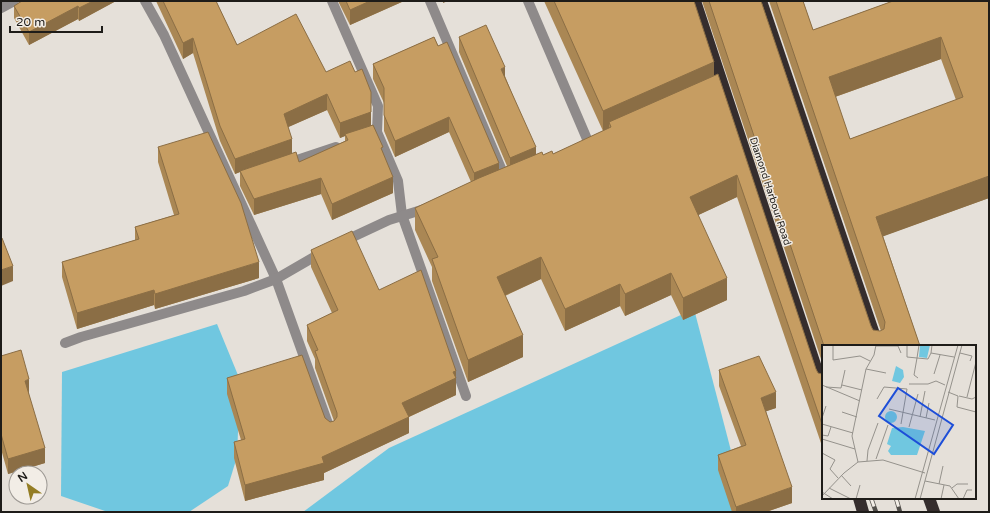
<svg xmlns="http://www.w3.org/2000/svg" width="990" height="513" viewBox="0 0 990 513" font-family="'Varela Round',sans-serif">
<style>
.water{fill:#70c7e0}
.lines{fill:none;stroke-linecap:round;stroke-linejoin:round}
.street{stroke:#8e8a8a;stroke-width:10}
.highway{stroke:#352d2d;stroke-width:12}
.rail-casing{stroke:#524f4b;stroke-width:4.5}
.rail{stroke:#f2ede6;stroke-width:3;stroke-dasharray:9;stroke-linecap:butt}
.wall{fill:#aa8754;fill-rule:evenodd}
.shaded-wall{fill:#8b6e45}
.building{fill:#c69d62;stroke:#8b6e45;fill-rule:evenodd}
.labels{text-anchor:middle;stroke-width:3;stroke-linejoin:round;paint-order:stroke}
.street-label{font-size:10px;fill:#1e1c19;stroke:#f2ede6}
.inset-road{fill:none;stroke:#95928c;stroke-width:1}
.view{fill:#1d4ed8;fill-opacity:0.15;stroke:#1d4ed8;stroke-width:2}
.inset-edge{fill:none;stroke:#1e1c19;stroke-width:2}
</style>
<rect width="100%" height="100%" fill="#e5e0d9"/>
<g class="water">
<polygon points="694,309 747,512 303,512 389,448"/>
<polygon points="217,324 240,380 237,457 228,486 189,512 108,512 61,496 62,372"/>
</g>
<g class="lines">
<g class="street">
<polyline points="145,1 164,35 276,279 331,432"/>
<polyline points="332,1 378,106 377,132 398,181 402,215 466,396"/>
<polyline points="430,1 506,180"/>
<polyline points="528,1 590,146"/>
<polyline points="1,8 14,1"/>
<polyline points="285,164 336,147"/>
<polyline points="342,242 389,220 428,208"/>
<polyline points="65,343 81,337 244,291 276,279 321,253"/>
</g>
<g class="highway">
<polyline points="695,1 823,389"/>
<polyline points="761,1 878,346"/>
<polyline points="859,498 863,512"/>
<polyline points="929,498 934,512"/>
</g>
<g class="rail-casing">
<g id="rail">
<polyline points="871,498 876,512"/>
<polyline points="896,498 900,512"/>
</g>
</g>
<use href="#rail" class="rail"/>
</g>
<g class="wall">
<polygon points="22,1 116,1 79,21 78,19 29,45 14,18 14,6"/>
<path d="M156,1H216L237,45L326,72L371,107V126L383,153L393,193L332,220L321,194L254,215L240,186V172L235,174L220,141L193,53L183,59ZM327,110L340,138L345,136V141L299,162L292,153L288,127Z"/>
<polygon points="338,1 404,1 350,25"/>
<polygon points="544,1 694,1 714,76 816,369 818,373 822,374 823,374 823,449 737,197 698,215 727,300 683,320 671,295 625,316 620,306 565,331 541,279 505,296 523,357 468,382 432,281 432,267 415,230 415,208 471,182 449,132 395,157 384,131 384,103 373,79 373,64 434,37 499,170 507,166 459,52 459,37 505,76 536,154 543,155 553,154 603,131"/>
<path d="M702,1H761L871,326L873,330L880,331H881L769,1H803L813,30L890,2L889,1H989V198L883,236L920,346H823V365ZM941,59L956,100L850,139L835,97Z"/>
<polygon points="158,147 259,278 155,309 154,305 77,329 62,277 62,262 135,240 135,227 174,215 158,162"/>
<polygon points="311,250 379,290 456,371 456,395 409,417 409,433 324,473 324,480 245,501 234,458 234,442 241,440 227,394 227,378 325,418 330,422 334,421 315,368 315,359 307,341 307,325 332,313 311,267"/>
<polygon points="1,356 29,395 45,463 8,474 1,449"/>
<polygon points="719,370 776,408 766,411 792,503 766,512 732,512 718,470 718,455 741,446 719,386"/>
<polygon points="988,472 989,472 989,490 988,488"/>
</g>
<g class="shaded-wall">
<polygon points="93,1 116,1 79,21 79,8"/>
<polygon points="370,1 404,1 350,25 350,10"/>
<polygon points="443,1 448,1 443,3"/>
<polygon points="78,6 78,19 29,45 29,32"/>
<polygon points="941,37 941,59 829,99 829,77"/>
<polygon points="193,38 193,53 183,59 183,43"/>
<polygon points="714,62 714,84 611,127 609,122 609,130 603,133 603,111"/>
<polygon points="505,67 505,82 501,69"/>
<polygon points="371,92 371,127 345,134 345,136 340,138 340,123"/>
<polygon points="327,94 327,110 284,129 284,114"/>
<polygon points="449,117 449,132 395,157 395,141"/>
<polygon points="292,139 292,155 240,171 240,172 235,174 235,159"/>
<polygon points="536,147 536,162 510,174 510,158"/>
<polygon points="499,163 499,179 474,188 474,173"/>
<polygon points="737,175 737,197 690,219 690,197"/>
<polygon points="989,176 989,198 876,239 876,217"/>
<polygon points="393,177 393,193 332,220 332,204"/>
<polygon points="321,178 321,194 254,215 254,199"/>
<polygon points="541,257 541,279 497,299 497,277"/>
<polygon points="259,262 259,278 155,309 155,294"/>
<polygon points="13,266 13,281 1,286 1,270"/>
<polygon points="671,273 671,295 625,316 625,294"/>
<polygon points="727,278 727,300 683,320 683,298"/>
<polygon points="620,284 620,306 565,331 565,309"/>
<polygon points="154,290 154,305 77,329 77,313"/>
<polygon points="523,335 523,357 468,382 468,360"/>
<polygon points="456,371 456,395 402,420 402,403"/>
<polygon points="29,379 29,395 25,396 25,381"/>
<polygon points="776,392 776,408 761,413 761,398"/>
<polygon points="409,417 409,433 324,473 324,480 245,501 245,485 322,457"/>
<polygon points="45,448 45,463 8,474 8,459"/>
<polygon points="792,487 792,503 766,512 736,512 736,507"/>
</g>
<g class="building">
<polygon points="22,1 93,1 79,8 78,6 29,32 14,6"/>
<polygon points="163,1 216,1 237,45 296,14 326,72 350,61 355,72 362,69 371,92 371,112 340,123 327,94 284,114 292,139 235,159 220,126 193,38 183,43"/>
<polygon points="346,1 370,1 350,10"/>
<polygon points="554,1 694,1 714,62 603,111"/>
<path d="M709,1H761L871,326L873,330L880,331L884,329L885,322L776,1H803L813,30L893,1H989V176L876,217L920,346H824ZM941,37L963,97L850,139L829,77Z"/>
<polygon points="486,25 505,67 501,69 536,147 510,158 459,37"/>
<polygon points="434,37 438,46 447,42 499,163 474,173 449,117 395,141 384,115 384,88 373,64"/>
<polygon points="718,74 816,369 818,373 822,374 823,374 823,427 737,175 690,197 727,278 683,298 671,273 625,294 620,284 565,309 541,257 497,277 523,335 468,360 432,259 438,257 415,208 479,178 542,152 543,155 552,151 553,154 611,127 609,122"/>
<polygon points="373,125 383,147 381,148 393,177 332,204 321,178 254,199 240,171 296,152 299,162 348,140 345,134"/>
<polygon points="208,132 241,203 259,262 155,294 154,290 77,313 62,262 139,239 135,227 179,214 158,147"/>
<polygon points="352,231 379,290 421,270 456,371 453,372 456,378 402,403 409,417 322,457 324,463 245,485 234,442 245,439 227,378 302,355 325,418 330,422 334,421 337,417 337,413 315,351 318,350 307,325 338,310 311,250"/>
<polygon points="1,238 2,238 13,266 1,270"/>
<polygon points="21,350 29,379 25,381 45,448 8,459 1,434 1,356"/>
<polygon points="759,356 776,392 761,398 792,487 736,507 718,455 746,445 719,370"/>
</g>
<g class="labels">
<g class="street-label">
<text transform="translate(771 191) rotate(72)" y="4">Diamond Harbour Road</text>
</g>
</g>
<g transform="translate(822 345)">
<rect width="154" height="154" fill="#e5e0d9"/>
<path d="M98,0H108L105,13L97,12ZM74,21L81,25L82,32L78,38L70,36ZM63 72a6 6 0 1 1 12 0a6 6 0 1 1-12 0ZM81,82L103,86L95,110H69L66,106L69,101L65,99L70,83Z" fill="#70c7e0"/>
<path class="inset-road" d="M11,0V15L38,11L48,16M85,0V12L95,13L92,30L96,33M97,0L95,13L106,14L109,8M110,0L109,8L132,12M54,1H76L79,8M138,8L150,11L148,16M44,24L64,28M112,29L118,10M87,39H106L114,36L123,40M0,40L38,56M20,40L40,45M4,42L19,43L23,25M126,47L136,51L135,62L154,67M137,51L150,54L154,52M145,52L154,17M55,54L62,42L85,44L79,79M67,64L113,75M20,67L35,72M98,72L103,46M0,73L4,61M104,73L107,58M0,79L31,88M87,82L96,49M0,90L6,91L9,82M0,94L33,104M0,108L13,115L8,124L16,133M54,114L66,80M45,116L46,105L56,78M36,117L30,91L44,24L52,10L54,0M19,130L29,141M103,136L128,141L137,154M117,139L121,121M7,143L29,154M130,143L135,139H146M0,147L11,154M0,151L22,128L36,117L61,115L103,128M34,154L38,140M93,154L136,0M98,154L140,0M119,154L122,140M141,154L145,145H150"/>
<path class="view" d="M76,43L131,80L112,109L57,71Z"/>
<rect width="154" height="154" class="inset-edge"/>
</g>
<rect width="990" height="513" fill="none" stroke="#1e1c19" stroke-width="4"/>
<g transform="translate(28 485) rotate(326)"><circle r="19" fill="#f2ede6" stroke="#9d9994"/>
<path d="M0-3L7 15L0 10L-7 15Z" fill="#947d24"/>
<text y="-6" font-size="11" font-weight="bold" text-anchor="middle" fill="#1e1c19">N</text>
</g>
<path d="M10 26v6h92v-6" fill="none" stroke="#1e1c19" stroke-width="2"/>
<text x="16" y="26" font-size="12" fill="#1e1c19" stroke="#f2ede6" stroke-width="3" paint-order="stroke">20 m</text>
</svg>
